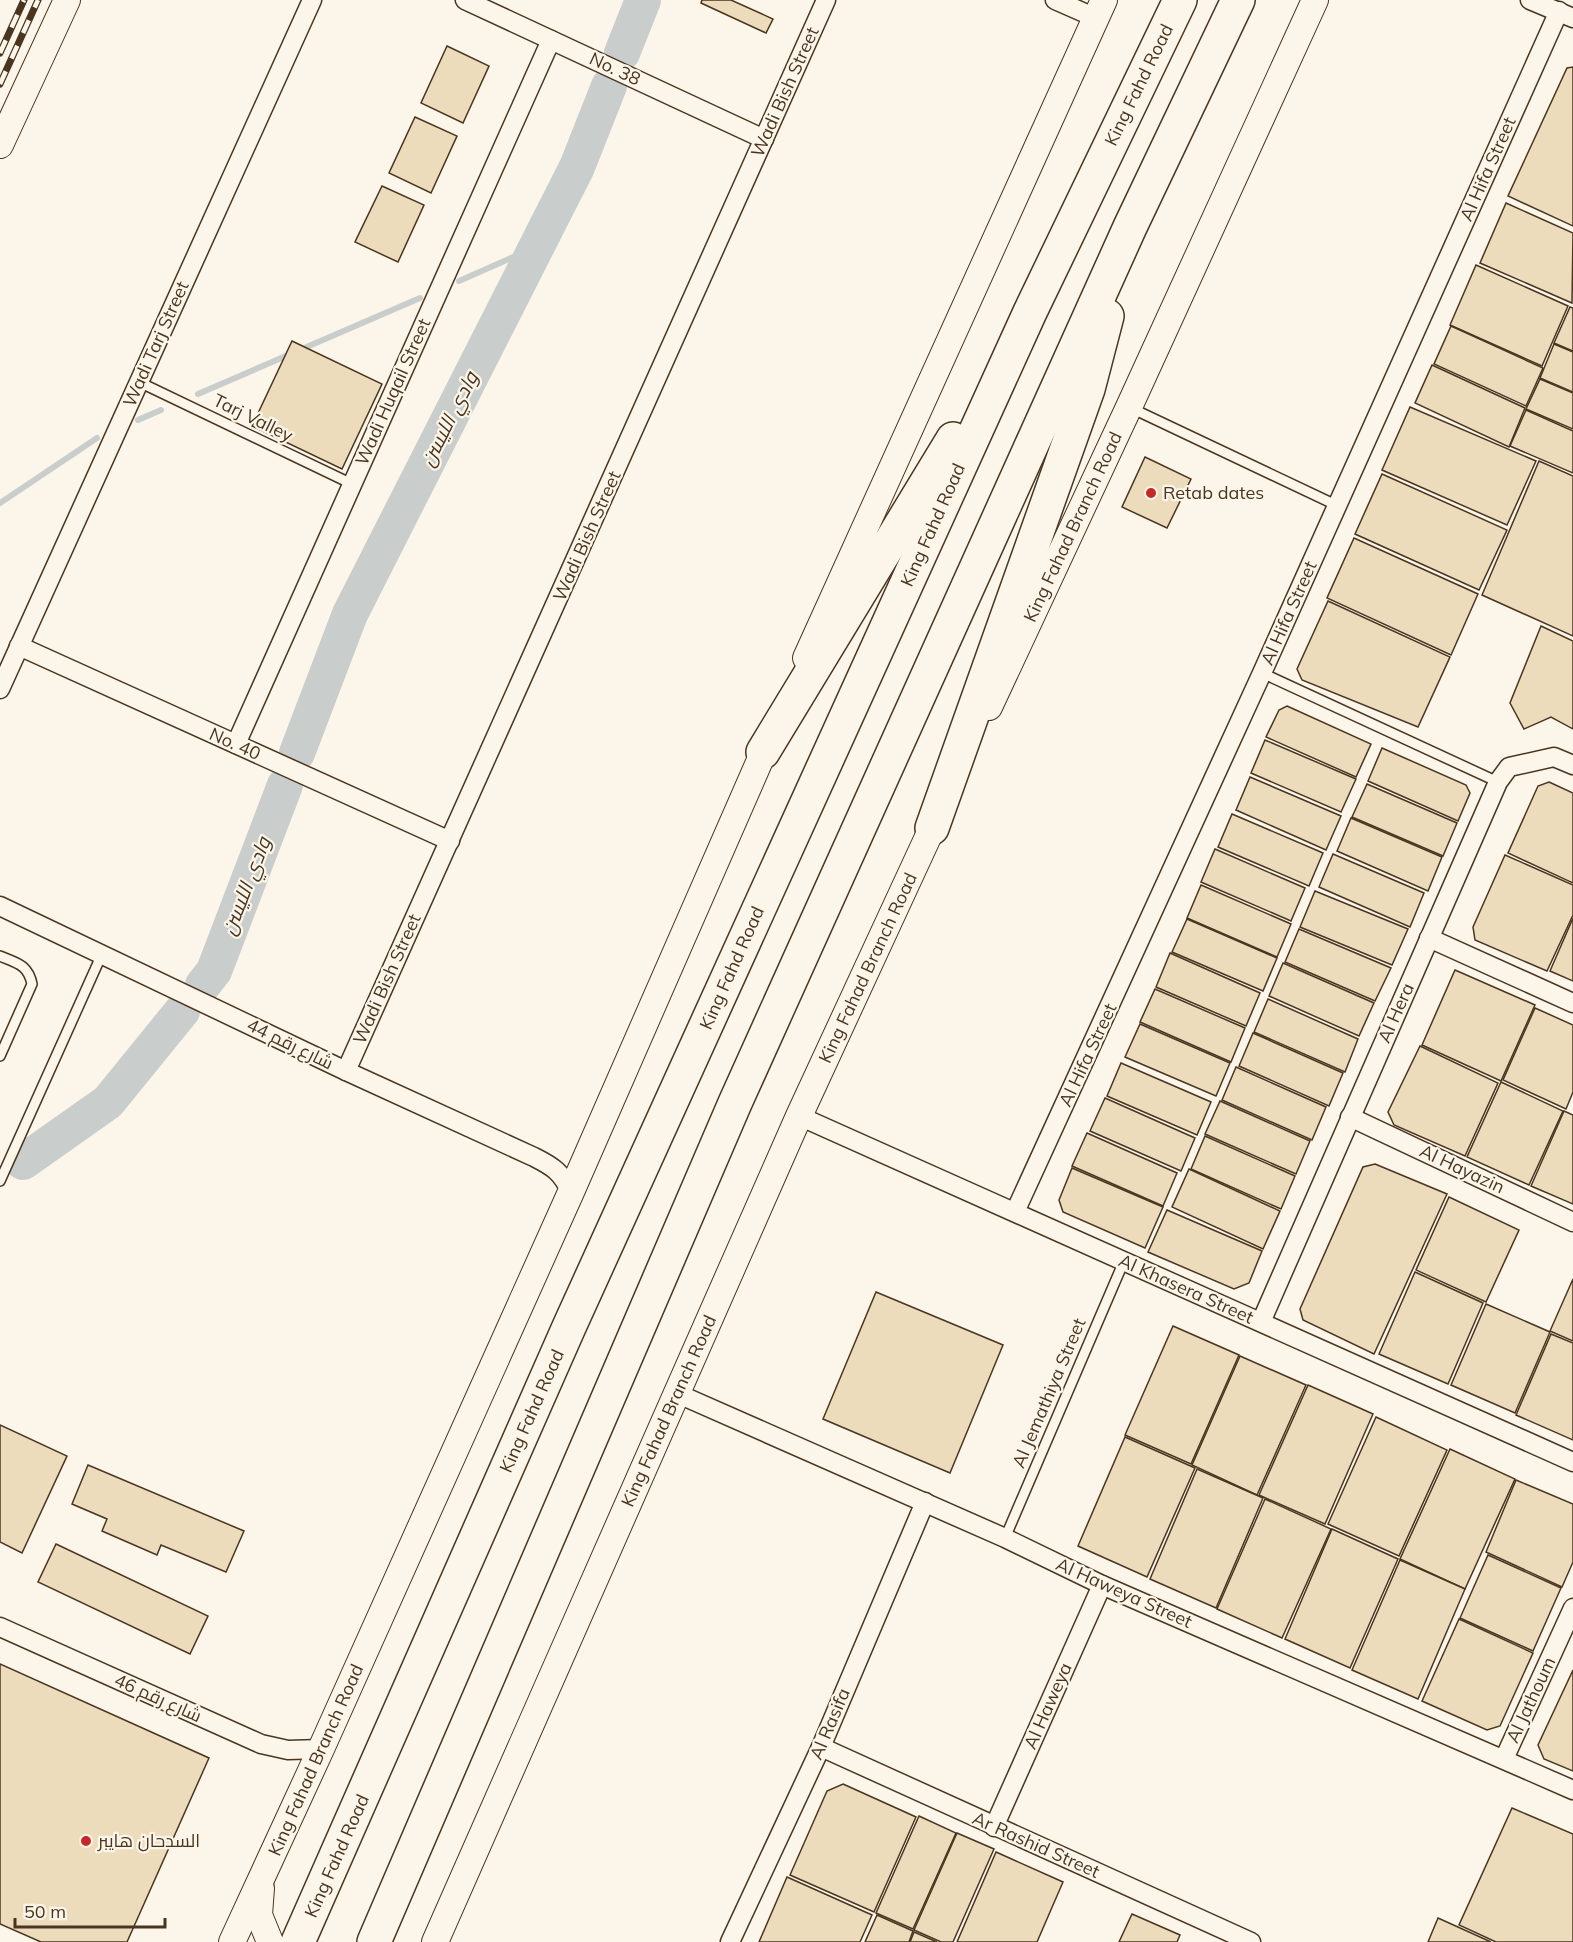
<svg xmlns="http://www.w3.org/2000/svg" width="1573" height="1942" viewBox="0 0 1573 1942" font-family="Mulish,Cairo,sans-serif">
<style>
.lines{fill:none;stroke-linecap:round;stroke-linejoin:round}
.stream{stroke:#c9cecd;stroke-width:6}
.river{stroke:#c9cecd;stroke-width:36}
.building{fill:#ecdcbc;stroke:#4a3520;stroke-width:1.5}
.service-casing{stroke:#4a3520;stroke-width:12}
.minor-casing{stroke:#4a3520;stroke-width:21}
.secondary-casing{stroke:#4a3520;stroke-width:28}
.motorway-casing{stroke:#4a3520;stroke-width:36}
.service{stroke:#fbf6e9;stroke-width:9}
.minor{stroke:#fbf6e9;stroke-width:18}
.secondary{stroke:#fbf6e9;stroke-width:26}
.motorway{stroke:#fbf6e9;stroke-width:33}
.rail-casing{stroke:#4a3520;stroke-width:7}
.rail{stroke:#fbf6e9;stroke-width:4.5;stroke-dasharray:14;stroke-linecap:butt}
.poi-dot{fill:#c62828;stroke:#fbf6e9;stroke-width:2}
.labels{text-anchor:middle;stroke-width:4.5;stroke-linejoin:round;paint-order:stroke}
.street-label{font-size:18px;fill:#4a3520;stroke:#fbf6e9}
.poi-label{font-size:18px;fill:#4a3520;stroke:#fbf6e9;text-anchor:start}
.water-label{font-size:20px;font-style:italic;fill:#4a3520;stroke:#fbf6e9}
</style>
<rect width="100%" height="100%" fill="#fbf6e9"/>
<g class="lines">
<g class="stream">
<polyline points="459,281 536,247"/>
<polyline points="198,394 420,298"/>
<polyline points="138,420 161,410"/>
<polyline points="0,503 97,438"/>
</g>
<g class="river">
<polyline points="622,53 643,0"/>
<polyline points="297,753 350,614 577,167 609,86"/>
<polyline points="203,985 214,971 285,785"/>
<polyline points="23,1162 108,1102 182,1011"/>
</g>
</g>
<g class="building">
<polygon points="702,0 731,0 773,19 766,33 701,3"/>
<polygon points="447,46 489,66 463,123 421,103"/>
<polygon points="1573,67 1573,226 1508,196 1567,68"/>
<polygon points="415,117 457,136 431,193 389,173"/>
<polygon points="382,186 424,205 398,262 355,242"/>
<polygon points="1506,203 1573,233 1572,303 1480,263"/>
<polygon points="1476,265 1568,306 1542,366 1450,325"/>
<polygon points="1570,307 1573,308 1573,351 1554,343"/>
<polygon points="1451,326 1543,368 1526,406 1434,364"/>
<polygon points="292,341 382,384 342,469 252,426"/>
<polygon points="1554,344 1573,352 1573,392 1540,378"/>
<polygon points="1432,365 1525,408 1509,447 1415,403"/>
<polygon points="1540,379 1573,393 1573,429 1526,409"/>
<polygon points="1410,407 1536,461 1507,525 1382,470"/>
<polygon points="1526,410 1573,431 1573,473 1510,446"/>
<polygon points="1145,457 1191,479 1167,528 1122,507"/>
<polygon points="1539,461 1573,476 1573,636 1482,595"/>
<polygon points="1382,474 1507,530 1479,590 1355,534"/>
<polygon points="1354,538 1478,594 1451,655 1327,598"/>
<polygon points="1328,601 1450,657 1418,727 1302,680 1297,669"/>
<polygon points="1541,626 1573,641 1573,729 1551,717 1524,729 1510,703"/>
<polygon points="1287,706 1371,744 1356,777 1266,737 1279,710"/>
<polygon points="1265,740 1356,779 1341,812 1251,773"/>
<polygon points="1382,748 1466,785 1470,793 1458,821 1368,781"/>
<polygon points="1250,777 1341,816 1326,850 1236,810"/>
<polygon points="1549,782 1573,793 1573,883 1508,853 1538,786"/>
<polygon points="1367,784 1457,823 1443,856 1352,817"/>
<polygon points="1232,814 1323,853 1309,886 1218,847"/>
<polygon points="1351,818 1442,857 1428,891 1337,851"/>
<polygon points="1215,849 1305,888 1291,921 1201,882"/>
<polygon points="1333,854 1424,893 1410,927 1319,887"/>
<polygon points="1505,855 1573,885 1573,915 1547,971 1475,940 1473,927"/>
<polygon points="1201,885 1291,924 1277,957 1187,918"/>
<polygon points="1315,891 1408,929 1392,965 1300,927"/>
<polygon points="1573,918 1573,981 1550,971"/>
<polygon points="1187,919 1277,958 1263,991 1172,952"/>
<polygon points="1299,929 1391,968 1375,1001 1285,962"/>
<polygon points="1170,953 1260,993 1246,1026 1156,987"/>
<polygon points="1283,963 1374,1003 1359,1036 1269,996"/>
<polygon points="1455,970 1535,1005 1501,1081 1422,1045"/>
<polygon points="1155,989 1245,1028 1231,1062 1140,1022"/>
<polygon points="1268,999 1358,1039 1345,1072 1254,1032"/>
<polygon points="1535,1008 1573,1025 1573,1092 1566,1109 1503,1080"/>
<polygon points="1140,1024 1230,1063 1216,1096 1125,1057"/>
<polygon points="1253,1033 1343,1073 1329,1106 1239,1066"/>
<polygon points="1420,1046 1498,1083 1465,1156 1394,1125 1388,1112"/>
<polygon points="1121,1063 1211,1102 1197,1135 1107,1096"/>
<polygon points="1236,1067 1326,1107 1312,1140 1222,1100"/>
<polygon points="1501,1082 1563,1111 1529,1185 1467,1157"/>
<polygon points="1105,1098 1195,1138 1181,1171 1090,1131"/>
<polygon points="1220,1101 1310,1141 1296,1174 1205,1134"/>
<polygon points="1564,1111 1573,1115 1573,1204 1531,1186"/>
<polygon points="1087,1133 1177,1173 1163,1206 1072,1166"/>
<polygon points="1205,1136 1295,1176 1281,1209 1191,1169"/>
<polygon points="1375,1164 1447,1194 1374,1354 1303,1320 1300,1309 1363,1167"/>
<polygon points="1072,1168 1163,1207 1145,1248 1063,1212 1059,1200"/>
<polygon points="1189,1169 1280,1211 1263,1249 1172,1207"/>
<polygon points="1449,1197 1519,1230 1486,1302 1416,1270"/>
<polygon points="1167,1210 1262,1251 1249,1283 1234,1289 1148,1252"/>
<polygon points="1415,1272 1483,1303 1448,1384 1379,1354"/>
<polygon points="1573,1279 1573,1341 1550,1331"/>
<polygon points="876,1292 1003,1345 950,1473 823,1419"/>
<polygon points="1486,1304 1550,1332 1515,1413 1451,1385"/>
<polygon points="1173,1326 1239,1355 1191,1464 1125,1435"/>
<polygon points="1551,1334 1573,1343 1573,1440 1516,1415"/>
<polygon points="1240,1356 1306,1385 1257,1495 1192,1465"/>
<polygon points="1308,1385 1373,1414 1325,1524 1259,1495"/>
<polygon points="1376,1417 1447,1450 1399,1556 1328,1524"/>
<polygon points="0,1425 67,1456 22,1553 0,1542"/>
<polygon points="1125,1437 1195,1468 1147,1577 1078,1546"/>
<polygon points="1450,1449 1515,1479 1465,1589 1400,1559"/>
<polygon points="88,1465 244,1531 226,1572 161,1545 157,1555 102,1531 107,1519 72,1504"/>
<polygon points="1197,1469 1263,1498 1216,1608 1150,1579"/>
<polygon points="1516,1480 1573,1504 1573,1562 1562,1587 1486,1552"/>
<polygon points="1265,1499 1331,1529 1282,1638 1217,1609"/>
<polygon points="1332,1529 1398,1559 1350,1668 1285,1639"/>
<polygon points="56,1544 208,1616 190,1654 38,1582"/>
<polygon points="1488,1555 1561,1588 1533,1651 1460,1618"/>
<polygon points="1400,1560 1465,1589 1418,1699 1352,1670"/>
<polygon points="1459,1619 1533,1653 1500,1726 1487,1730 1422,1701"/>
<polygon points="0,1664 209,1758 127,1942 41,1942 0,1924"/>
<polygon points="1573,1670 1573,1771 1544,1759 1538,1745"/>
<polygon points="843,1784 916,1817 874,1912 790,1875 827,1791"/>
<polygon points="1512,1808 1573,1834 1573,1942 1496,1942 1459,1925"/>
<polygon points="919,1816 956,1833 913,1929 876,1913"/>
<polygon points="957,1833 994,1849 953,1942 941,1942 914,1930"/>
<polygon points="996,1852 1063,1882 1037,1942 957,1942"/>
<polygon points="787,1877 872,1915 860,1942 759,1942"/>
<polygon points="1132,1914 1180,1935 1177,1942 1119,1942"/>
<polygon points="877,1915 913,1931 909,1942 865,1942"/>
<polygon points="1438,1918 1491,1942 1428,1942"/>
<polygon points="914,1932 937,1942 910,1942"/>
</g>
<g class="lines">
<g class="service-casing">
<g id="service">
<polyline points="139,382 352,484"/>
<polyline points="1131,408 1338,506"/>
<polyline points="1262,673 1498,782"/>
<path d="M0,956C16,963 28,964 32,984L0,1056"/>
<polyline points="0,1181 102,954"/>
<polyline points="1005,1538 1124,1261"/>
</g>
</g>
<g class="minor-casing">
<g id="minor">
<polyline points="465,0 764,139"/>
<polyline points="1055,0 1096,18"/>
<polyline points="1530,0 1573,18"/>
<polyline points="19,646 450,841"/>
<polyline points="0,689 312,0"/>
<polyline points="236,744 551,40"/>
<path d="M0,906L346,1071L534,1157C554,1167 561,1172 571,1192"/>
<polyline points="1429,938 1573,1003"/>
<polyline points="346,1071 826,0"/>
<polyline points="799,1116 1573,1462"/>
<polyline points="1350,1117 1573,1222"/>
<polyline points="1015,1212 1262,673 1559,11"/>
<polyline points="1261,1322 1498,782 1509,767 1554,757 1573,765"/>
<polyline points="676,1393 1005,1538 1102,1585 1573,1790"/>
<polyline points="0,1627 261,1744 288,1750 321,1749"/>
<polyline points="821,1747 1251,1942"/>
<polyline points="1504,1759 1573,1608"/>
<polyline points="994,1827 1102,1585"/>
<polyline points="730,1942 821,1747 925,1502"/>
</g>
</g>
<g class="secondary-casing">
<g id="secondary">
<polyline points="0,145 67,0"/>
<polyline points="806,658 1104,0"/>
<polyline points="989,707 1129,407 1315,0"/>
<polyline points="261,1888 259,1915 270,1942"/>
<polyline points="232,1942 321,1749 571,1192 771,735"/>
<polyline points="435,1942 799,1116 940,811"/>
</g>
</g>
<g class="motorway-casing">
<g id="motorway">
<polyline points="763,752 953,439"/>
<polyline points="932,828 1088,389 1107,316"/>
<polyline points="298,1942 569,1327 1030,312 1180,0"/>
<polyline points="374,1942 735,1103 1130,227 1238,0"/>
</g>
</g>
<use href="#service" class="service"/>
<use href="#minor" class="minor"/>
<use href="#secondary" class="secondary"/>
<use href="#motorway" class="motorway"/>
<g class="rail-casing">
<g id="rail">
<polyline points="0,53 24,0"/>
<polyline points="0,84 38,0"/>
</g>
</g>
<use href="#rail" class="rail"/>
</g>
<g class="poi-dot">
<circle cx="1151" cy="493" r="6"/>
<circle cx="86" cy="1841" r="6"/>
</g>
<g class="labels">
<g class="street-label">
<text transform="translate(615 69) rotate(25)" y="6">No. 38</text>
<text transform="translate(1139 85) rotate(-64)" y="6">King Fahd Road</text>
<text transform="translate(785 92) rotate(-66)" y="6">Wadi Bish Street</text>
<text transform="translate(1488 169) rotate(-66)" y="6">Al Hifa Street</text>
<text transform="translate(156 344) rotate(-66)" y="6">Wadi Tarj Street</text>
<text transform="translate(393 392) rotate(-66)" y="6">Wadi Huqail Street</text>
<text transform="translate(253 418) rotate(26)" y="6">Tarj Valley</text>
<text transform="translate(933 525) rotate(-66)" y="6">King Fahd Road</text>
<text transform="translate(1073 527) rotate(-65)" y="6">King Fahad Branch Road</text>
<text transform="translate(587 536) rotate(-66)" y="6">Wadi Bish Street</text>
<text transform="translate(1289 613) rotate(-66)" y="6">Al Hifa Street</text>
<text transform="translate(235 744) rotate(24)" y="6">No. 40</text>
<text transform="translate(732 968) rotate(-66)" y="6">King Fahd Road</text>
<text transform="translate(868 968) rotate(-65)" y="6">King Fahad Branch Road</text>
<text transform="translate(387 979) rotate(-66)" y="6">Wadi Bish Street</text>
<text transform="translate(1396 1013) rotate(-66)" y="6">Al Hera</text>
<text transform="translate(290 1044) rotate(26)" y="6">شارع رقم 44</text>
<text transform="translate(1088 1055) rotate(-65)" y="6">Al Hifa Street</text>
<text transform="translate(1462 1169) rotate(25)" y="6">Al Hayazin</text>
<text transform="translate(1186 1289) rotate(24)" y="6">Al Khasera Street</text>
<text transform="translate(1049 1393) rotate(-67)" y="6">Al Jemathiya Street</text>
<text transform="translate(532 1411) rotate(-66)" y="6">King Fahd Road</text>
<text transform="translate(669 1411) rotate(-66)" y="6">King Fahad Branch Road</text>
<text transform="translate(1124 1593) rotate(24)" y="6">Al Haweya Street</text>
<text transform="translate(158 1698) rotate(24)" y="6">شارع رقم 46</text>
<text transform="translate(1531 1700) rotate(-65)" y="6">Al Jathoum</text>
<text transform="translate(1048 1706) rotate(-66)" y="6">Al Haweya</text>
<text transform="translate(830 1724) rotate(-67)" y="6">Al Rasifa</text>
<text transform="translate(316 1760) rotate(-66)" y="6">King Fahad Branch Road</text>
<text transform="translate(1036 1845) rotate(24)" y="6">Ar Rashid Street</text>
<text transform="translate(337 1856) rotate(-66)" y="6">King Fahd Road</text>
</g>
<g class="poi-label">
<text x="1163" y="499">Retab dates</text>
<text x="98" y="1847">السدحان هايبر</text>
</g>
<g class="water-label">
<text transform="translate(449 419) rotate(-63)" y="7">وادي الليسن</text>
<text transform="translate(246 886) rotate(-69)" y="7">وادي الليسن</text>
</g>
</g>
<path d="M15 1918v9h150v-9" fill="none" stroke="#4a3520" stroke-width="3"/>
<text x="24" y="1918" font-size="18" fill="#4a3520" stroke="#fbf6e9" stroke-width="4.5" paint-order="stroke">50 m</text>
</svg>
